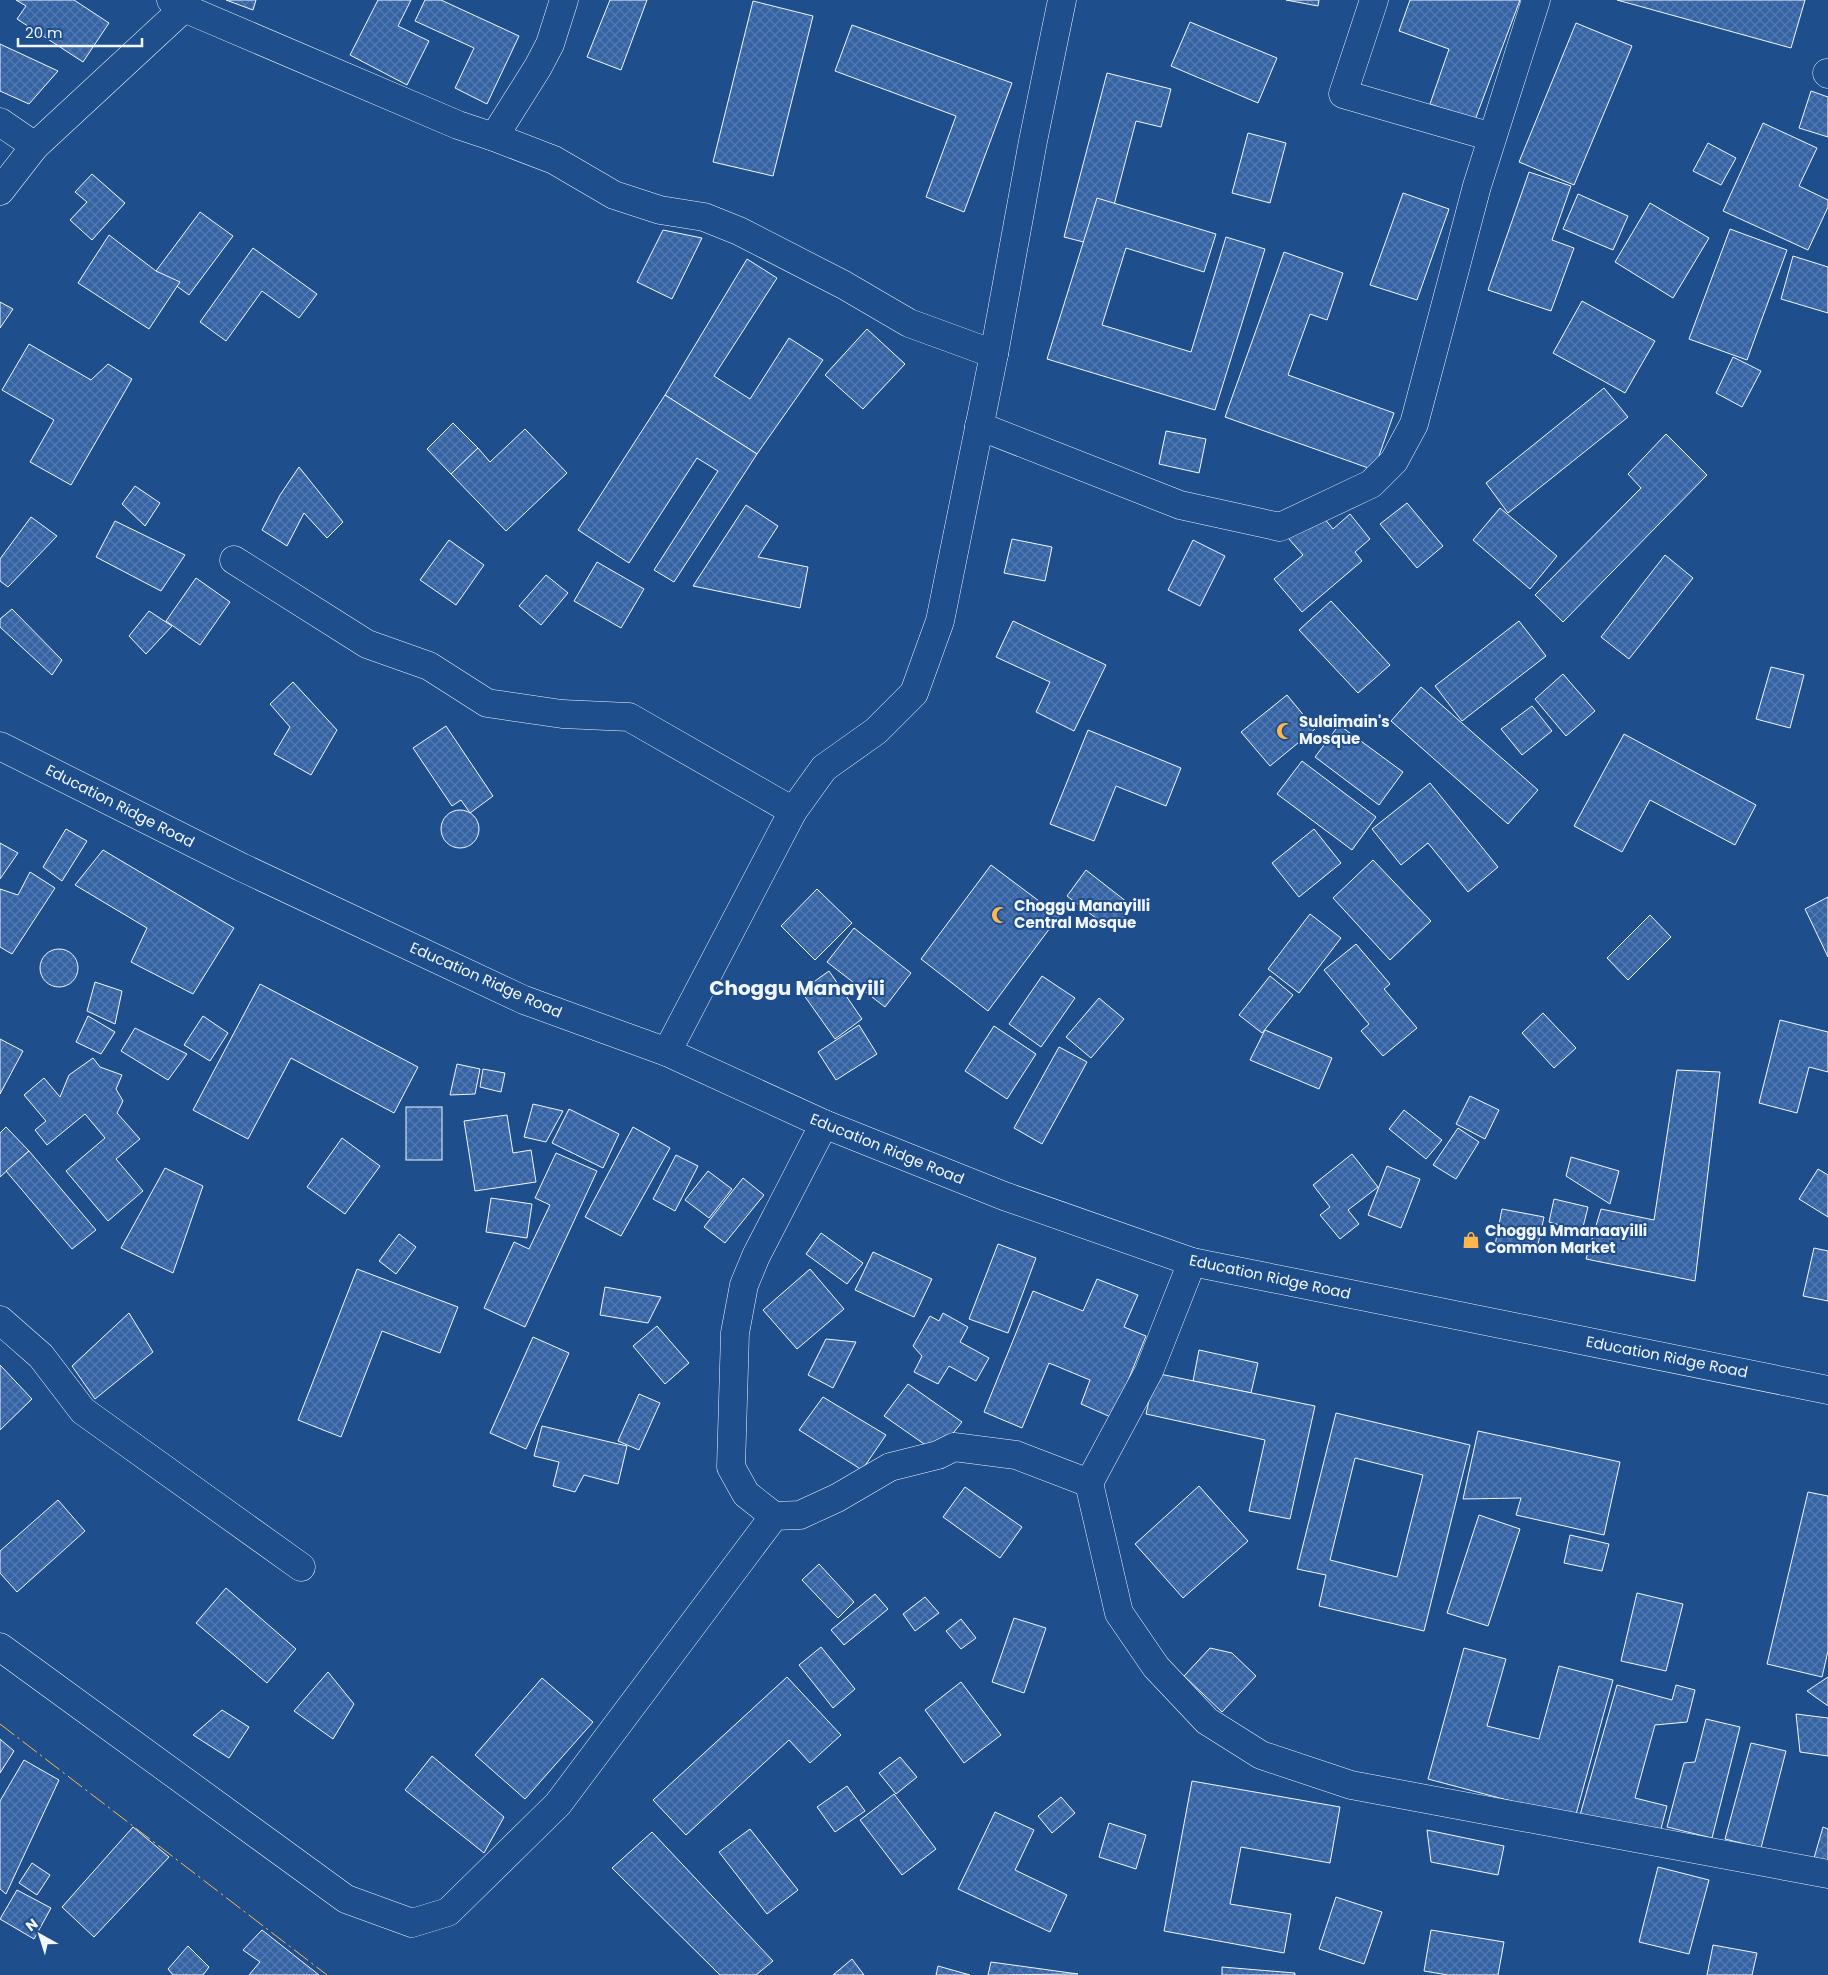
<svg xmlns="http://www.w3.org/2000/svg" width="1828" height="1975" viewBox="0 0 1828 1975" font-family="Poppins,sans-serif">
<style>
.building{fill:url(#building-cross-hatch);stroke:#f2f6ff;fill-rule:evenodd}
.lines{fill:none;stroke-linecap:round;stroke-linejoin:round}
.minor-casing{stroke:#f2f6ff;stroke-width:29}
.secondary-casing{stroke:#f2f6ff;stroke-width:29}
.minor{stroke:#1f4e8c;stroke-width:28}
.secondary{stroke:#1f4e8c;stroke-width:28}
.power{stroke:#ffb74d;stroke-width:1;stroke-dasharray:18 4 2.5 4;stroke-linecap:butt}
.labels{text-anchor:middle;stroke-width:4;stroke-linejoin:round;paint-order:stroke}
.poi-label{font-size:15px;font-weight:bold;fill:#f2f6ff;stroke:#1f4e8c;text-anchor:start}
.street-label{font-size:15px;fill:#f2f6ff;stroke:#1f4e8c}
.district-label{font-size:20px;font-weight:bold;fill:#f2f6ff;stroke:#1f4e8c}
</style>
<defs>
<pattern id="building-cross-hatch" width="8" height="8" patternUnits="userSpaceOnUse" patternTransform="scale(1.25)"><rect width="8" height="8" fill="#3563a3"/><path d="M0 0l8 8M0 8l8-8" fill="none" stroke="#537ab1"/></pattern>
</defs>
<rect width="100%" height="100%" fill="#1f4e8c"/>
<g class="building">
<polygon points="16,0 74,0 109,23 83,62 17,19 26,6"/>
<polygon points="226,0 256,0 253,10"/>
<polygon points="378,0 411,0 398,26 429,41 407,85 350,55"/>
<polygon points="425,0 441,0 519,36 487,104 455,88 474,48 415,21"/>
<polygon points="610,0 647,0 621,70 587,57"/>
<polygon points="1286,0 1319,0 1318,6"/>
<polygon points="1410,0 1520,0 1475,120 1430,104 1449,49 1399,31"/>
<polygon points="1617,0 1805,0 1791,48"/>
<polygon points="753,1 813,16 773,176 713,162"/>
<polygon points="1190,22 1277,58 1258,103 1171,66"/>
<polygon points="1576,23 1632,46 1574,185 1519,162"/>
<polygon points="852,25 1012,83 964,212 926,197 956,116 835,71"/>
<polygon points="0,44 58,71 29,104 0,91"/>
<polygon points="1107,73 1171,89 1161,127 1136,121 1103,247 1064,237"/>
<polygon points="1811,91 1828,97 1828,137 1799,128"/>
<polygon points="1763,123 1817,148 1799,186 1828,200 1828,207 1808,250 1723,211"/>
<polygon points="1248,133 1286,143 1270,203 1232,193"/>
<polygon points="1708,143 1736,158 1721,185 1693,171"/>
<polygon points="1529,172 1571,186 1552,240 1574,248 1551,311 1488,290"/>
<polygon points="92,174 125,203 92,240 70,220 87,202 75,192"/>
<polygon points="1403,193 1449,209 1417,300 1370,285"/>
<polygon points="1578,194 1628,216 1613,250 1563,229"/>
<polygon points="1097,198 1216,234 1204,272 1126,248 1102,325 1191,352 1226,237 1265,249 1215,410 1047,359"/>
<polygon points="1650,203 1709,238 1673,298 1615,262"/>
<polygon points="200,212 233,236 189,295 156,271"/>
<polygon points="1730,229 1787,250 1747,360 1689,339"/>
<polygon points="663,230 702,238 672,299 637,282"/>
<polygon points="109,235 156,271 180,282 149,329 78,283"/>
<polygon points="253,248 317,294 299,318 262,291 226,341 200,322"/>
<polygon points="1284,252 1343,273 1327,320 1310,314 1288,375 1394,413 1374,470 1225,417"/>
<polygon points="1793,256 1828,267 1828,313 1781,299"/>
<polygon points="747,259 777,278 714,376 750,399 789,338 823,360 757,454 665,395"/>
<polygon points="1582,301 1655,341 1625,393 1553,353"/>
<polygon points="0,302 13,309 0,328"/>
<polygon points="867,329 905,364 863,409 825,375"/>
<polygon points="29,344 91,380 108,364 132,379 71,485 30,462 54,420 2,390"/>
<polygon points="1733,357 1761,371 1742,407 1716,393"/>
<polygon points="1604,388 1628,417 1508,513 1486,483"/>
<polygon points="665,395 757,454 674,582 654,570 718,471 697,458 629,563 578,530"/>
<polygon points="453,423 478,448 451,474 427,449"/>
<polygon points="525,429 567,473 506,531 451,474 478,448 490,462"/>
<polygon points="1166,431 1206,439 1199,473 1159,464"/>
<polygon points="1666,434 1707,475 1563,622 1535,595 1641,488 1628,474"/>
<polygon points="299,467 343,522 327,538 304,513 287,546 262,530 280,495"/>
<polygon points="135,486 160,503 145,526 122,504"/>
<polygon points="1407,503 1443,546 1417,568 1380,524"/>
<polygon points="746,505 778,526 758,557 808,567 800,608 693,586"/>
<polygon points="1500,508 1557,556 1530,589 1473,540"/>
<polygon points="1319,512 1333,529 1350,514 1370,539 1355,552 1362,561 1302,612 1274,579 1303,555 1288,538"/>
<polygon points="31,517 57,536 8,587 0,581 0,559"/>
<polygon points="115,521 185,555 161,591 96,557"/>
<polygon points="1012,539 1052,547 1045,581 1004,573"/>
<polygon points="449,540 484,565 456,605 420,580"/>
<polygon points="1193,540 1225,556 1200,606 1168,590"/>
<polygon points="1665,555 1693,578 1629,659 1601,637"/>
<polygon points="597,562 644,589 621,628 574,601"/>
<polygon points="546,575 568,593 541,625 519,606"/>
<polygon points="196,578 230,602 200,645 166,621"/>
<polygon points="1331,601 1390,665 1358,693 1299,630"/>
<polygon points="12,609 62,660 52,675 0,627 0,619"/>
<polygon points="149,611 172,626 146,654 129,636"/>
<polygon points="1013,621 1106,665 1074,731 1036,712 1050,682 996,657"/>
<polygon points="1519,621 1546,656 1462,721 1435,686"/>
<polygon points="1771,667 1804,675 1790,728 1756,719"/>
<polygon points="1563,674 1595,711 1566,736 1535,699"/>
<polygon points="293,682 337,730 311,775 274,754 290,727 270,704"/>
<polygon points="1421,687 1538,790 1508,824 1391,721"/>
<polygon points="1287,695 1315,729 1270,766 1241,732"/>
<polygon points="1532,706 1552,731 1522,755 1501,729"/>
<polygon points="1339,725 1403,772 1379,805 1315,757"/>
<polygon points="446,726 493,796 470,813 461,800 452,806 413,748"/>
<polygon points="1088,730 1181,768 1166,806 1116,786 1094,841 1050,824"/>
<polygon points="1624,734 1756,805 1735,845 1650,800 1622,852 1574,826"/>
<polygon points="1302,761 1376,817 1352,850 1277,794"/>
<polygon points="1430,783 1498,867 1468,892 1428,843 1401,865 1372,829"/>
<circle cx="460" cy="829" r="19"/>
<polygon points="66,829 87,841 62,881 43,867"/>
<polygon points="1314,829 1341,863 1299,897 1272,863"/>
<polygon points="0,843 18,853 0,879"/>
<polygon points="103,850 234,928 193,994 131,962 147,928 75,885"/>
<polygon points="1373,860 1431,921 1390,960 1333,898"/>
<polygon points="991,865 1059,916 988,1011 921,959"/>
<polygon points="1086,870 1132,906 1113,931 1067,896"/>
<polygon points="30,872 55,888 12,954 0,947 0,889 18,895"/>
<polygon points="817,889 852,923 815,960 781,926"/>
<polygon points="1828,897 1828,957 1805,909"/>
<polygon points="1310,914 1341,938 1299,993 1268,969"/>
<polygon points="1650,915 1671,937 1628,980 1607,958"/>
<polygon points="854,928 911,973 885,1007 827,962"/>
<polygon points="1356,944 1390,984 1384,989 1417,1028 1383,1056 1361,1031 1369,1024 1324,970"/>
<circle cx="59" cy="968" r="19"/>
<polygon points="829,971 862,1019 835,1039 801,991"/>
<polygon points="1042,976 1075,998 1041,1047 1009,1024"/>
<polygon points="1270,976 1293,995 1262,1033 1239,1015"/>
<polygon points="95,982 122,991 115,1024 87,1011"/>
<polygon points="260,984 418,1067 394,1113 291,1058 248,1139 193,1110"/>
<polygon points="1099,998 1124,1019 1091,1058 1066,1037"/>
<polygon points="1543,1013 1576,1048 1554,1068 1522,1033"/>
<polygon points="88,1016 115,1032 101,1054 76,1042"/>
<polygon points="203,1016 228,1033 210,1061 184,1045"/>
<polygon points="1780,1020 1828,1032 1828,1072 1809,1067 1797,1113 1759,1103"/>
<polygon points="859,1025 877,1054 836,1080 818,1052"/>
<polygon points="994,1026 1036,1054 1007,1099 965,1071"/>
<polygon points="135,1028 187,1054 168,1080 121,1051"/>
<polygon points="1265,1030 1332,1058 1319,1089 1250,1060"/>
<polygon points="0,1039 23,1051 0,1094"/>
<polygon points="1059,1047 1087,1062 1042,1144 1014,1128"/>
<polygon points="93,1058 100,1067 122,1075 116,1089 123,1101 117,1113 140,1139 116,1159 143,1191 108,1221 66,1171 105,1138 85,1114 47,1145 35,1130 46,1121 24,1095 44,1078 60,1097 69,1075"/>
<polygon points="457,1064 480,1069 475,1094 450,1095"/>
<polygon points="483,1069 505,1073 501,1092 480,1087"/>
<polygon points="1677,1070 1720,1072 1695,1281 1586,1259 1601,1209 1654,1220"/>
<polygon points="1470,1096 1499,1110 1485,1139 1456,1124"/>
<polygon points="533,1104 563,1111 546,1142 524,1137"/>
<rect x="406" y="1107" width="36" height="53"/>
<polygon points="569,1109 619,1134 603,1168 552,1143"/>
<polygon points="1404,1110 1442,1140 1426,1159 1389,1129"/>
<polygon points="507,1115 513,1153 531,1150 536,1182 475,1191 464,1121"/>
<polygon points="6,1127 29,1151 0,1177 0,1133"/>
<polygon points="633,1127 670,1148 621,1236 585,1217"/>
<polygon points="1458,1128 1479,1142 1456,1179 1433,1165"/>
<polygon points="342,1138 380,1166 345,1214 307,1187"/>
<polygon points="29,1151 96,1230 72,1249 6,1171"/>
<polygon points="556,1153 597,1171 525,1327 484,1308 514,1242 529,1249 550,1205 535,1198"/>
<polygon points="1352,1154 1378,1187 1348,1210 1359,1224 1340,1239 1320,1215 1330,1207 1313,1185"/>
<polygon points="676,1155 698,1166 675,1211 653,1199"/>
<polygon points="1571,1157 1619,1171 1610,1204 1566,1176"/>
<polygon points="1387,1166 1420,1179 1401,1228 1368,1215"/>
<polygon points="165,1168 203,1186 173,1273 121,1248"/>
<polygon points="1818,1169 1828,1175 1828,1217 1799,1199"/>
<polygon points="708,1171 732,1189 709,1218 685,1200"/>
<polygon points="743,1178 764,1195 725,1243 704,1227"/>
<polygon points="491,1198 532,1204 527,1238 486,1232"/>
<polygon points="1554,1199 1588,1207 1582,1231 1549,1222"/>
<polygon points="1502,1209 1544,1217 1536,1254 1495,1245"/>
<polygon points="821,1233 863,1263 847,1284 806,1254"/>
<polygon points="399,1234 416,1247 396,1274 379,1261"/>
<polygon points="998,1244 1036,1258 1008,1333 969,1319"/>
<polygon points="1814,1248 1828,1251 1828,1301 1803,1296"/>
<polygon points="873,1252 932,1279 914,1317 855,1290"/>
<polygon points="357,1269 458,1307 440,1353 382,1331 341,1437 298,1420"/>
<polygon points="810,1269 844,1309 797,1349 763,1310"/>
<polygon points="1097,1279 1138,1295 1124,1327 1146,1336 1113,1418 1081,1404 1090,1380 1049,1363 1022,1428 984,1412 1033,1291 1083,1311"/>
<polygon points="605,1287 661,1297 648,1323 600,1315"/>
<polygon points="129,1313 153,1352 95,1399 72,1366"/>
<polygon points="943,1313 968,1327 960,1342 989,1358 976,1381 949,1366 938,1384 914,1372 922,1356 913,1346 930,1316 939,1321"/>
<polygon points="657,1326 689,1363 665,1384 633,1346"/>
<polygon points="533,1337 569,1353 526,1449 490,1433"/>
<polygon points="826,1339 856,1342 833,1388 808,1375"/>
<polygon points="1199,1350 1258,1363 1251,1393 1193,1381"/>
<polygon points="0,1365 32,1399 0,1430"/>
<polygon points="1155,1373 1315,1406 1290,1519 1249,1511 1265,1440 1146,1414"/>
<polygon points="908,1384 962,1422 937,1453 884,1416"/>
<polygon points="639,1394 660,1403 639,1450 618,1441"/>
<polygon points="823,1397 886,1435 862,1470 799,1430"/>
<path d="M1336,1413L1470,1445L1424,1631L1319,1606L1326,1575L1297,1569ZM1355,1458L1423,1475L1397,1577L1330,1560Z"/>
<polygon points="542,1426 627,1446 618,1484 584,1475 575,1492 553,1486 559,1462 534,1456"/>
<polygon points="1478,1431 1620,1462 1604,1535 1516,1515 1521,1498 1463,1499"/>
<polygon points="1199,1486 1248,1541 1183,1598 1135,1544"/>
<polygon points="965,1487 1022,1527 1000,1558 943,1517"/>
<polygon points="1808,1492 1828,1496 1828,1651 1822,1677 1767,1664"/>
<polygon points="58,1500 85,1531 17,1592 0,1573 0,1551"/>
<polygon points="1479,1515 1520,1529 1488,1626 1447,1613"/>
<polygon points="1570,1535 1609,1544 1602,1571 1564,1563"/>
<polygon points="819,1564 854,1602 838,1618 802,1580"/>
<polygon points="226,1588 296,1649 267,1683 196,1623"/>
<polygon points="1637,1593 1683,1604 1666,1671 1621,1661"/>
<polygon points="875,1594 888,1609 844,1645 831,1630"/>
<polygon points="925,1597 939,1613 915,1631 903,1614"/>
<polygon points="1014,1618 1046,1628 1024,1693 992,1682"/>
<polygon points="961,1619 976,1638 961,1649 946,1631"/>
<polygon points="821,1647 855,1689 833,1708 799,1665"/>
<polygon points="1210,1648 1232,1653 1256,1676 1222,1712 1184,1676"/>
<polygon points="1464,1648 1506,1659 1487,1726 1539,1739 1559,1666 1613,1680 1575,1818 1428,1779"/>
<polygon points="328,1672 354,1704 333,1739 294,1711"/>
<polygon points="787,1677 841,1735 810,1763 789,1740 686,1835 653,1800"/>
<polygon points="1828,1677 1828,1706 1807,1691"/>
<polygon points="542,1678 593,1722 525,1799 475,1755"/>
<polygon points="961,1682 1001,1735 964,1763 925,1710"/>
<polygon points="1617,1685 1672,1700 1676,1685 1695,1690 1687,1722 1655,1725 1635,1798 1667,1806 1659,1836 1580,1815"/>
<polygon points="222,1710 249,1727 229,1758 193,1735"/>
<polygon points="1796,1714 1828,1718 1828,1756 1800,1752"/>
<polygon points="1706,1719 1740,1727 1712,1838 1667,1827 1684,1763 1695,1762"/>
<polygon points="0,1739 14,1751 0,1773"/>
<polygon points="1751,1743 1786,1751 1761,1848 1725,1839"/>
<polygon points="432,1756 504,1817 484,1853 405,1790"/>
<polygon points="900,1757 917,1777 896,1794 879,1773"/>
<polygon points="24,1760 59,1780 6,1894 0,1889 0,1801"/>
<polygon points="1192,1781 1340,1807 1330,1863 1241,1847 1230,1904 1291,1914 1284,1953 1164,1931"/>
<polygon points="847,1786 865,1811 835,1832 817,1807"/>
<polygon points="894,1794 936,1849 902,1875 860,1820"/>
<polygon points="1061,1797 1075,1813 1052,1833 1038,1816"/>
<polygon points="995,1812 1034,1830 1015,1870 1067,1895 1050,1932 958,1889"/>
<polygon points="1109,1823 1146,1835 1136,1869 1099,1857"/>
<polygon points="133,1827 169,1857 94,1937 62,1907"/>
<polygon points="1823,1827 1828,1829 1828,1862 1814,1858"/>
<polygon points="750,1829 798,1890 767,1914 719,1852"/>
<polygon points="1427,1830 1504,1846 1498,1875 1431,1862"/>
<polygon points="652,1832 773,1961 756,1975 720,1975 612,1868"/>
<polygon points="32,1863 50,1875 37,1895 19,1883"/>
<polygon points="1658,1867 1709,1880 1689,1954 1639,1942"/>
<polygon points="17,1890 51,1908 34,1939 0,1919"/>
<polygon points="1336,1897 1382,1912 1364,1964 1319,1949"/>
<polygon points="262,1930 319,1975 249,1975 260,1962 243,1950"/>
<polygon points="1431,1930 1504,1942 1498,1975 1448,1975 1424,1971"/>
<polygon points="1713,1945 1757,1953 1752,1975 1707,1975"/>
<polygon points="188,1946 209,1967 203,1975 173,1975 168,1969"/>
<polygon points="852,1959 864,1975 833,1975"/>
<polygon points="991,1962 1078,1974 988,1975"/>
<polygon points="938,1966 970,1975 936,1975"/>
<polygon points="1222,1967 1295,1973 1295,1975 1222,1975"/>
</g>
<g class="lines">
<g class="minor-casing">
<g id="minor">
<polyline points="171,0 184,8 458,125 494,137 538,67 550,44 564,0"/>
<polyline points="1374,0 1343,94 1492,137"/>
<polyline points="1827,73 1828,74"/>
<polyline points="0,122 35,146"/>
<polyline points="494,137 554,160 614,195 660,210 704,217 739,231 844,285 909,323 994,354"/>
<polyline points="0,191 35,146 184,8 187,0"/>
<polyline points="979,426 1180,505 1280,527 1371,484 1394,461 1414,424 1477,186 1536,0"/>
<polyline points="234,560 367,644 429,666 487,703 562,714 629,717 793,811"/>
<polyline points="667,1052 793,811 824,768 876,731 914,693 940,621 994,354 1033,141 1062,0"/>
<polyline points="0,1320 41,1356 83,1411 301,1567"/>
<polyline points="1089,1483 1119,1613 1156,1667 1207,1721 1261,1755 1351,1785 1828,1874"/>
<polyline points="774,1516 746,1494 731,1467 735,1333 744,1285 756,1256 824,1124"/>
<polyline points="0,1647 346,1899 412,1923 448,1912 558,1804 774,1516 800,1515 837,1498 890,1467 938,1455 954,1447 1016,1455 1089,1483 1149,1371 1192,1262"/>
</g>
</g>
<g class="secondary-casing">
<polyline id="secondary" points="0,746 241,867 524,1000 667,1052 824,1124 1004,1196 1192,1262 1828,1390"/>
</g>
<use href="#minor" class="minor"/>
<use href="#secondary" class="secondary"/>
<polyline class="power" points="0,1724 327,1975"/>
</g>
<defs>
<g id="mosque-bare" transform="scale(1.35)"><path d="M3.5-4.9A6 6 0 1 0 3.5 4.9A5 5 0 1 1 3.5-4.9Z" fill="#ffb74d" stroke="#1f4e8c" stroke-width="2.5" paint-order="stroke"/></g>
<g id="shop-bare" transform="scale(1.35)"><path d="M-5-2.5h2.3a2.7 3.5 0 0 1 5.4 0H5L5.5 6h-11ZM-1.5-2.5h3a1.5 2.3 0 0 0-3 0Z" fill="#ffb74d" stroke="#1f4e8c" stroke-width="2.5" paint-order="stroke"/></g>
</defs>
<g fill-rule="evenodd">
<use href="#mosque-bare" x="1285" y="731"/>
<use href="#mosque-bare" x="1000" y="915"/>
<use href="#shop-bare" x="1471" y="1240"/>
</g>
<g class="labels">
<g class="poi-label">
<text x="1299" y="727">Sulaimain's<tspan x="1299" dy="17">Mosque</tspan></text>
<text x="1014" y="911">Choggu Manayilli<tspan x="1014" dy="17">Central Mosque</tspan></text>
<text x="1485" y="1236">Choggu Mmanaayilli<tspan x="1485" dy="17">Common Market</tspan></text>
</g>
<g class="street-label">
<text transform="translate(120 806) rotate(27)" y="5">Education Ridge Road</text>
<text transform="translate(486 980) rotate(24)" y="5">Education Ridge Road</text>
<text transform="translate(887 1149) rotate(22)" y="5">Education Ridge Road</text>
<text transform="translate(1270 1277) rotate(12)" y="5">Education Ridge Road</text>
<text transform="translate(1667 1357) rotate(11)" y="5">Education Ridge Road</text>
</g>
<g class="district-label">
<text x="797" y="995">Choggu Manayili</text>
</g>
</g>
<g transform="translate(40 1935) rotate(321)" stroke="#1f4e8c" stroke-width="4" paint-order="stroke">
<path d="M0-4L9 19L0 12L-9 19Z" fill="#f2f6ff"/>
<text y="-8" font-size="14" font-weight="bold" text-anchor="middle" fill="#f2f6ff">N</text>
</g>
<path d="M18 38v8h124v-8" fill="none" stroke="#f2f6ff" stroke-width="2.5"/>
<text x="25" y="38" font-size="15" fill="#f2f6ff" stroke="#1f4e8c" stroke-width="4" paint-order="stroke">20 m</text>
</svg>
